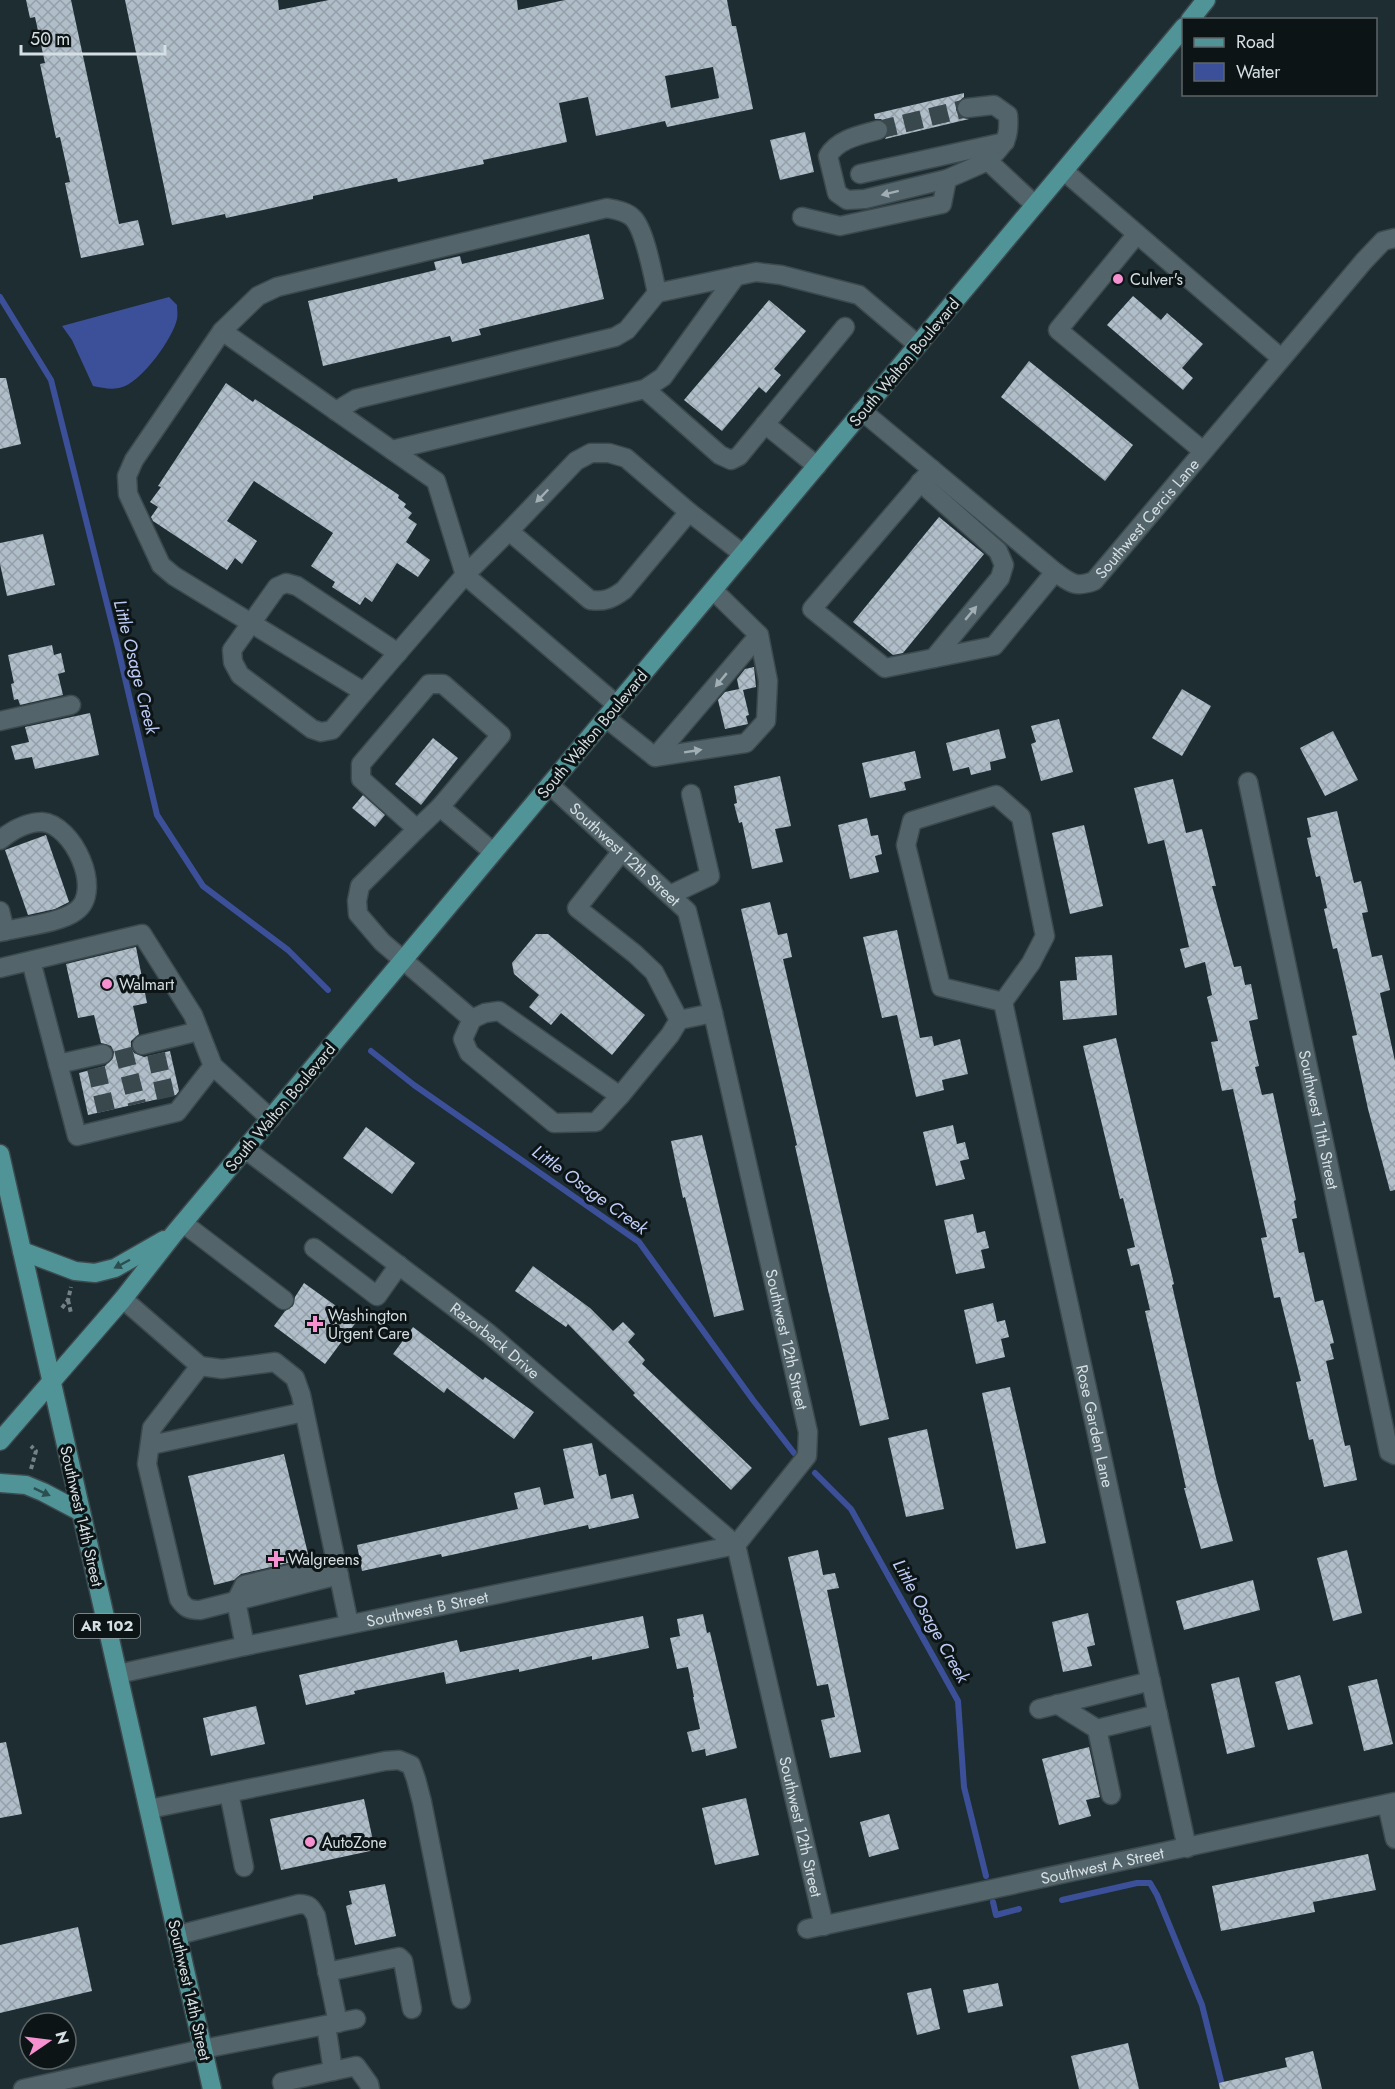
<svg xmlns="http://www.w3.org/2000/svg" width="1395" height="2089" viewBox="0 0 1395 2089" font-family="Jost,sans-serif">
<style>
.water{fill:#3c5099}
.lines{fill:none;stroke-linecap:round;stroke-linejoin:round}
.stream{stroke:#3c5099;stroke-width:6}
.building{fill:url(#building-cross-hatch);fill-rule:evenodd}
.minor-tunnel{stroke:#39484d;stroke-width:18;stroke-dasharray:18 9;stroke-linecap:butt}
.minor-casing{stroke:#3c4a4e;stroke-width:21}
.major-casing{stroke:#3c4a4e;stroke-width:21}
.path{stroke:#748186;stroke-width:4;stroke-dasharray:4.5 3;stroke-linecap:butt}
.minor{stroke:#53656b;stroke-width:18}
.major{stroke:#509497;stroke-width:18}
.oneway{fill:#a1aeb3}
.oneway2{fill:#2b4e50}
.poi-dot{fill:#f690d0;stroke:#0d1416;stroke-width:2}
.labels{text-anchor:middle;stroke-width:6;stroke-linejoin:round;paint-order:stroke}
.shield{fill:#0d1416;stroke:#99a2a6;stroke-width:1.5}
.shield-label{font-size:15px;font-weight:bold;fill:#d5dfe3}
.poi-label{font-size:16px;fill:#d5dfe3;stroke:#0d1416;text-anchor:start}
.street-label{font-size:16px;fill:#d5dfe3;stroke:#0d1416}
.water-label{font-size:18px;font-style:italic;fill:#bccbf5;stroke:#0d1416}
</style>
<defs>
<pattern id="building-cross-hatch" width="8" height="8" patternUnits="userSpaceOnUse" patternTransform="scale(1.5)"><rect width="8" height="8" fill="#b0beca"/><path d="M0 0l8 8M0 8l8-8" fill="none" stroke="#949fa8"/></pattern>
</defs>
<rect width="100%" height="100%" fill="#1d2d32"/>
<path class="water" d="M169,297L177,305C177,309 178,315 177,319C173,338 144,378 125,386C114,391 104,388 93,386L72,340L62,326Z"/>
<g class="lines">
<g class="stream">
<polyline points="0,297 51,380 117,644 157,815 203,886 288,950 328,990"/>
<polyline points="371,1051 414,1085 639,1242 753,1400 794,1453"/>
<polyline points="815,1473 851,1509 958,1701 964,1787 986,1876"/>
<polyline points="1062,1900 1137,1883 1150,1883 1157,1895 1202,2005 1223,2089"/>
<polyline points="993,1902 996,1915 1019,1909"/>
</g>
</g>
<g class="building">
<polygon points="26,0 71,0 119,224 138,220 144,245 81,258 65,183 70,182 60,137 56,138 40,64 45,63 35,17 30,18"/>
<path d="M125,0H278L279,10L329,0H517L518,10L565,0H727L732,26H736L753,109L667,127L665,121L596,136L588,97L559,103L567,142L483,160L484,164L398,182L397,178L313,196V199L226,218L225,214L172,225ZM713,67L719,98L671,108L665,76Z"/>
<polygon points="964,93 964,97 957,103 956,110 962,118 969,119 885,139 889,133 889,127 881,119 875,119 874,114"/>
<polygon points="805,132 814,172 780,180 770,140"/>
<polygon points="589,234 604,299 479,329 481,335 452,342 450,336 323,366 308,301 436,270 434,262 460,256 462,264"/>
<polygon points="1133,296 1161,320 1167,313 1203,344 1182,368 1193,378 1183,390 1107,325"/>
<polygon points="769,300 806,331 774,369 781,375 766,393 759,387 722,431 684,400"/>
<polygon points="1029,361 1133,445 1105,481 1001,397"/>
<polygon points="0,378 6,378 21,444 0,449"/>
<polygon points="226,383 253,402 255,399 399,495 398,498 406,504 404,507 412,513 408,518 417,524 406,542 430,560 418,577 397,563 372,602 365,597 360,605 332,587 335,582 311,566 333,533 254,481 227,521 257,541 242,564 235,558 227,570 153,521 151,517 158,507 150,502 161,487 158,486"/>
<polygon points="939,517 984,554 903,653 893,655 853,622"/>
<polygon points="43,534 55,585 7,596 0,564 0,543"/>
<polygon points="52,645 54,655 61,653 65,672 58,674 63,695 20,705 18,699 14,700 11,684 14,683 8,655"/>
<polygon points="754,667 756,687 743,690 749,715 746,716 748,724 725,729 718,700 725,692 739,689 737,679 745,669"/>
<polygon points="1182,689 1211,706 1182,756 1152,738"/>
<polygon points="90,713 99,755 35,769 32,757 15,760 11,746 29,742 25,727"/>
<polygon points="1059,719 1073,772 1041,781 1031,744 1036,742 1031,726"/>
<polygon points="999,729 1006,758 990,762 991,770 971,775 969,767 953,771 946,743"/>
<polygon points="1333,731 1358,780 1325,796 1300,748"/>
<polygon points="433,738 458,758 421,805 395,784"/>
<polygon points="915,751 921,778 904,782 906,790 870,798 862,763"/>
<polygon points="780,776 791,826 775,829 783,862 752,869 742,822 739,823 734,804 737,803 734,786"/>
<polygon points="1173,779 1186,833 1202,829 1216,886 1212,886 1234,967 1241,966 1245,985 1251,984 1258,1019 1249,1021 1259,1066 1255,1067 1262,1095 1273,1093 1296,1200 1294,1201 1297,1218 1292,1219 1299,1253 1304,1252 1315,1302 1323,1300 1334,1343 1330,1344 1334,1359 1326,1361 1345,1446 1350,1445 1357,1480 1324,1487 1313,1439 1309,1440 1296,1382 1301,1381 1280,1297 1274,1298 1261,1238 1267,1237 1233,1089 1222,1091 1211,1042 1218,1041 1207,997 1212,995 1205,962 1185,968 1180,949 1189,947 1164,840 1148,844 1134,788"/>
<polygon points="363,795 385,815 375,827 352,808"/>
<polygon points="1337,811 1354,883 1361,881 1368,912 1362,913 1372,957 1382,955 1390,990 1380,993 1395,1061 1395,1190 1390,1191 1368,1109 1352,1036 1357,1035 1337,948 1333,949 1324,909 1327,908 1320,876 1316,877 1307,838 1311,837 1307,818"/>
<polygon points="867,818 871,836 878,835 882,854 875,856 879,872 850,879 838,825"/>
<polygon points="1084,825 1103,906 1070,914 1052,833"/>
<polygon points="46,835 69,902 55,909 28,915 5,850"/>
<polygon points="770,902 778,935 787,933 792,957 783,959 889,1419 860,1426 828,1290 795,1146 797,1145 741,909"/>
<polygon points="897,930 920,1038 932,1036 934,1046 960,1039 968,1074 942,1080 944,1090 916,1097 897,1015 882,1018 863,937"/>
<polygon points="536,934 548,934 645,1015 612,1055 561,1013 551,1025 529,1007 539,995 514,974 512,963"/>
<polygon points="136,947 147,1003 133,1006 139,1034 131,1041 131,1048 134,1053 144,1057 170,1051 179,1091 176,1095 88,1115 79,1073 105,1066 113,1058 114,1052 111,1046 101,1043 94,1015 78,1018 66,964"/>
<polygon points="1112,955 1117,1015 1063,1020 1060,981 1077,980 1075,957"/>
<polygon points="1116,1038 1174,1284 1172,1285 1216,1478 1233,1541 1201,1549 1184,1488 1186,1488 1145,1311 1150,1310 1139,1264 1131,1266 1127,1249 1135,1247 1123,1198 1120,1199 1083,1046"/>
<polygon points="953,1125 957,1144 965,1142 969,1159 960,1161 965,1179 936,1186 923,1132"/>
<polygon points="366,1127 415,1163 392,1194 343,1158"/>
<polygon points="702,1135 744,1310 714,1317 685,1197 683,1198 671,1141"/>
<polygon points="973,1214 977,1233 985,1231 989,1248 981,1250 985,1268 956,1274 944,1220"/>
<polygon points="533,1266 590,1308 613,1331 623,1322 635,1334 628,1342 645,1360 642,1364 752,1468 731,1490 633,1395 635,1393 568,1324 566,1327 515,1291"/>
<polygon points="304,1283 357,1321 325,1364 274,1326 285,1311 293,1306 295,1297"/>
<polygon points="993,1303 997,1322 1005,1320 1009,1337 1001,1339 1005,1357 976,1364 964,1310"/>
<polygon points="413,1327 483,1380 485,1377 534,1412 514,1439 447,1388 444,1393 393,1354"/>
<polygon points="1010,1387 1046,1543 1016,1549 982,1393"/>
<polygon points="927,1429 944,1509 906,1517 888,1438"/>
<polygon points="592,1443 599,1476 606,1474 611,1499 633,1494 639,1518 589,1529 588,1525 442,1557 441,1554 362,1571 357,1545 518,1509 514,1493 540,1487 544,1505 574,1498 563,1449"/>
<polygon points="284,1454 309,1558 241,1574 234,1580 214,1585 188,1476"/>
<polygon points="818,1550 823,1575 835,1573 839,1588 827,1590 861,1752 830,1758 821,1720 835,1717 828,1684 817,1686 788,1557"/>
<polygon points="1347,1550 1362,1613 1333,1621 1317,1558"/>
<polygon points="1253,1580 1260,1610 1184,1630 1176,1601"/>
<polygon points="1088,1613 1095,1645 1087,1647 1092,1666 1063,1672 1052,1622"/>
<polygon points="703,1614 707,1633 710,1632 737,1748 706,1756 705,1749 692,1752 687,1732 700,1729 693,1697 694,1697 688,1667 677,1669 670,1638 680,1636 677,1619"/>
<polygon points="643,1616 649,1648 592,1660 592,1656 519,1672 519,1669 446,1684 444,1672 354,1691 355,1694 306,1705 299,1675 457,1640 460,1652"/>
<polygon points="1300,1675 1313,1724 1288,1730 1275,1682"/>
<polygon points="1239,1677 1255,1747 1227,1754 1211,1684"/>
<polygon points="1377,1679 1393,1744 1364,1751 1348,1686"/>
<polygon points="256,1706 265,1744 211,1756 203,1718"/>
<polygon points="6,1742 22,1814 0,1818 0,1743"/>
<polygon points="1089,1747 1100,1797 1086,1800 1091,1816 1059,1825 1042,1759"/>
<polygon points="746,1798 759,1855 715,1865 702,1808"/>
<polygon points="364,1799 375,1850 281,1870 270,1819"/>
<polygon points="889,1814 899,1849 869,1857 860,1822"/>
<polygon points="1368,1854 1376,1890 1313,1902 1315,1912 1221,1931 1212,1886"/>
<polygon points="385,1884 396,1936 355,1945 346,1906 352,1904 349,1891"/>
<polygon points="78,1927 92,1991 0,2013 0,1945"/>
<polygon points="998,1983 1003,2006 968,2013 963,1990"/>
<polygon points="931,1988 940,2029 917,2035 907,1993"/>
<polygon points="1128,2043 1139,2089 1079,2089 1071,2056"/>
<polygon points="1313,2051 1322,2089 1220,2089 1219,2083 1287,2067 1285,2058"/>
</g>
<g class="lines">
<g class="minor-tunnel">
<polyline points="878,130 967,108"/>
<polyline points="123,1049 137,1104"/>
<polyline points="156,1054 166,1098"/>
<polyline points="96,1068 106,1111"/>
</g>
<g class="minor-casing">
<g id="minor">
<path d="M967,108L994,105L1008,115C1010,141 1004,143 988,161L1035,205"/>
<path d="M878,130C860,135 838,139 828,156L837,193L847,200L865,199L947,179L988,161"/>
<polyline points="1064,171 1281,358"/>
<polyline points="860,174 1005,142"/>
<polyline points="802,217 840,226 942,204 947,179"/>
<polyline points="1137,234 1058,330 1203,451"/>
<path d="M222,331L134,460L127,476L128,494L161,565L174,576L364,692L465,575L509,531L590,600C604,602 612,599 624,590L689,512L743,554"/>
<polyline points="645,389 720,455 731,460 739,456 845,327"/>
<polyline points="336,411 356,399 615,337 627,330 657,293"/>
<path id="s1" d="M862,411L1055,572C1071,583 1075,588 1094,581L1364,261L1383,241L1395,238"/>
<polyline points="765,424 817,466"/>
<polyline points="392,450 645,389 663,377 736,276"/>
<polyline points="932,469 812,609 885,668 994,646 1055,572"/>
<polyline points="920,482 998,551 1004,565 1000,578 934,658"/>
<polyline points="509,531 576,461 591,453 609,453 626,458 689,512"/>
<polygon points="429,684 443,684 501,735 440,807 417,829 361,779 361,764"/>
<polyline points="364,692 332,730 321,732 312,729 240,675 233,662 232,650 277,587 286,583 297,586 398,653"/>
<path d="M617,705L465,575L436,481L222,331L258,296L277,287L607,208C616,210 626,211 633,218C645,230 653,275 657,293L756,272L781,275L859,295L918,345"/>
<polyline points="606,718 655,757 746,743 766,721 768,681 759,635 713,590"/>
<polyline points="0,721 71,705"/>
<polyline points="655,757 759,635"/>
<path id="s2" d="M1248,782L1389,1452L1395,1455"/>
<path id="s3" d="M550,785L687,911L713,1013L808,1432L807,1456L736,1545L824,1926"/>
<polygon points="996,795 1021,817 1045,936 1031,963 1003,1002 941,987 906,845 912,821"/>
<polyline points="440,807 493,852"/>
<polyline points="417,829 360,886 357,901 358,914 382,942 472,1019 485,1013 499,1011 620,1096 670,1035 679,1020 713,1013"/>
<path d="M0,840C11,831 26,822 42,822C73,824 104,891 76,911C60,923 25,926 5,931"/>
<polyline points="622,851 577,908 635,954 654,972 679,1020"/>
<polyline points="670,895 710,876 691,794"/>
<polyline points="0,911 5,931 0,932"/>
<polyline points="31,961 77,1136 177,1112 213,1066"/>
<polyline points="0,968 142,934 193,1015 213,1066 271,1119"/>
<path id="s4" d="M1003,1002L1187,1848"/>
<polyline points="472,1019 463,1039 469,1053 554,1123 596,1122 620,1096"/>
<polyline points="142,1045 199,1031"/>
<polyline points="58,1064 103,1054"/>
<path id="s5" d="M245,1149L487,1332L736,1545"/>
<polyline points="183,1223 284,1300"/>
<polyline points="314,1248 377,1296 399,1265"/>
<polyline points="123,1299 200,1366 222,1369 275,1362 295,1378 301,1395 349,1624"/>
<path d="M200,1366L152,1428L147,1464L179,1599C185,1608 189,1610 200,1610L339,1575"/>
<polyline points="151,1445 304,1412"/>
<polyline points="245,1646 236,1601 244,1585 336,1563"/>
<path id="s6" d="M118,1674L245,1646L736,1545"/>
<polyline points="1057,1704 1097,1729"/>
<polyline points="1039,1709 1151,1681"/>
<polyline points="229,1793 244,1867"/>
<polyline points="1111,1795 1097,1729 1158,1714"/>
<polyline points="1387,1804 1395,1839"/>
<polyline points="149,1809 385,1761 399,1760 411,1765 416,1779 422,1802 461,1999"/>
<path id="s7" d="M807,1929L1395,1802"/>
<path d="M178,1935L299,1904C309,1904 311,1907 316,1916L338,2023"/>
<polyline points="327,1972 399,1957 403,1961 412,2009"/>
<polyline points="326,2025 333,2071"/>
<polyline points="23,2089 203,2049 356,2019"/>
<polyline points="284,2089 282,2082 356,2066 369,2084 370,2089"/>
</g>
</g>
<g class="major-casing">
<g id="major">
<polyline points="1190,20 1206,0"/>
<polyline points="0,1154 212,2089"/>
<polyline points="22,1251 75,1271 95,1273 115,1268 164,1240"/>
<polyline points="0,1441 123,1299 173,1235 1184,27"/>
<polyline points="0,1483 26,1485 43,1492 81,1512"/>
</g>
</g>
<g class="path">
<polyline points="68,1300 71,1313"/>
<polyline points="62,1308 68,1300 71,1287"/>
<polyline points="31,1469 36,1451 31,1446"/>
</g>
<use href="#minor" class="minor"/>
<use href="#major" class="major"/>
</g>
<defs><path id="oneway-solid" d="M-6-.8H1V-3.2L6.5 0L1 3.2V.8H-6Z" transform="scale(1.5)"/></defs>
<g class="oneway">
<use href="#oneway-solid" transform="translate(890 193) rotate(166)"/>
<use href="#oneway-solid" transform="translate(542 496) rotate(134)"/>
<use href="#oneway-solid" transform="translate(971 613) rotate(-50)"/>
<use href="#oneway-solid" transform="translate(721 680) rotate(130)"/>
<use href="#oneway-solid" transform="translate(693 751) rotate(-9)"/>
</g>
<g class="oneway2">
<use href="#oneway-solid" transform="translate(122 1264) rotate(152)"/>
<use href="#oneway-solid" transform="translate(42 1492) rotate(25)"/>
</g>
<g class="poi-dot">
<circle cx="1118" cy="279" r="6"/>
<circle cx="107" cy="984" r="6"/>
<path d="M312 1315h6v6h6v6h-6v6h-6v-6h-6v-6h6z"/>
<path d="M273 1550h6v6h6v6h-6v6h-6v-6h-6v-6h6z"/>
<circle cx="310" cy="1842" r="6"/>
</g>
<g class="labels">
<rect class="shield" x="74" y="1614" width="66" height="24" rx="4.5"/>
<g class="shield-label">
<text x="107" y="1631">AR 102</text>
</g>
<g class="poi-label">
<text x="1130" y="285">Culver's</text>
<text x="119" y="990">Walmart</text>
<text x="328" y="1321">Washington<tspan x="328" dy="18">Urgent Care</tspan></text>
<text x="288" y="1565">Walgreens</text>
<text x="322" y="1848">AutoZone</text>
</g>
<g class="street-label">
<text transform="translate(904 362) rotate(-50)" y="6">South Walton Boulevard</text>
<text dy="6" stroke="none"><textPath href="#s1" startOffset="376">Southwest Cercis Lane</textPath></text>
<text transform="translate(592 734) rotate(-50)" y="6">South Walton Boulevard</text>
<text dy="6" stroke="none"><textPath href="#s3" startOffset="102">Southwest 12th Street</textPath></text>
<text transform="translate(280 1107) rotate(-50)" y="6">South Walton Boulevard</text>
<text dy="6" stroke="none"><textPath href="#s2" startOffset="345">Southwest 11th Street</textPath></text>
<text dy="6" stroke="none"><textPath href="#s3" startOffset="626">Southwest 12th Street</textPath></text>
<text dy="6" stroke="none"><textPath href="#s5" startOffset="315">Razorback Drive</textPath></text>
<text dy="6" stroke="none"><textPath href="#s4" startOffset="434">Rose Garden Lane</textPath></text>
<text transform="translate(82 1516) rotate(77)" y="6">Southwest 14th Street</text>
<text dy="6" stroke="none"><textPath href="#s6" startOffset="316">Southwest B Street</textPath></text>
<text dy="6" stroke="none"><textPath href="#s3" startOffset="1148">Southwest 12th Street</textPath></text>
<text dy="6" stroke="none"><textPath href="#s7" startOffset="302">Southwest A Street</textPath></text>
<text transform="translate(190 1990) rotate(77)" y="6">Southwest 14th Street</text>
</g>
<g class="water-label">
<text transform="translate(136 667) rotate(76)" y="6">Little Osage Creek</text>
<text transform="translate(590 1190) rotate(36)" y="6">Little Osage Creek</text>
<text transform="translate(931 1621) rotate(61)" y="6">Little Osage Creek</text>
</g>
</g>
<rect x="1182" y="18" width="195" height="78" fill="#0d1416" stroke="#5d6568" stroke-width="1.5"/>
<rect x="1194" y="38" width="30" height="9" fill="#509497" stroke="#5d6568" stroke-width="1.5"/>
<text x="1236" y="48" font-size="18" fill="#d5dfe3">Road</text>
<rect x="1194" y="63" width="30" height="18" fill="#3c5099" stroke="#5d6568" stroke-width="1.5"/>
<text x="1236" y="78" font-size="18" fill="#d5dfe3">Water</text>
<g transform="translate(48 2041) rotate(76)"><circle r="28" fill="#0d1416" stroke="#5d6568" stroke-width="1.5"/>
<path d="M0-4.5L10 22L0 15L-10 22Z" fill="#f690d0"/>
<text y="-9" font-size="16" font-weight="bold" text-anchor="middle" fill="#d5dfe3">N</text>
</g>
<path d="M21 45v9h144v-9" fill="none" stroke="#d5dfe3" stroke-width="3"/>
<text x="30" y="45" font-size="18" fill="#d5dfe3" stroke="#0d1416" stroke-width="4.5" paint-order="stroke">50 m</text>
</svg>
